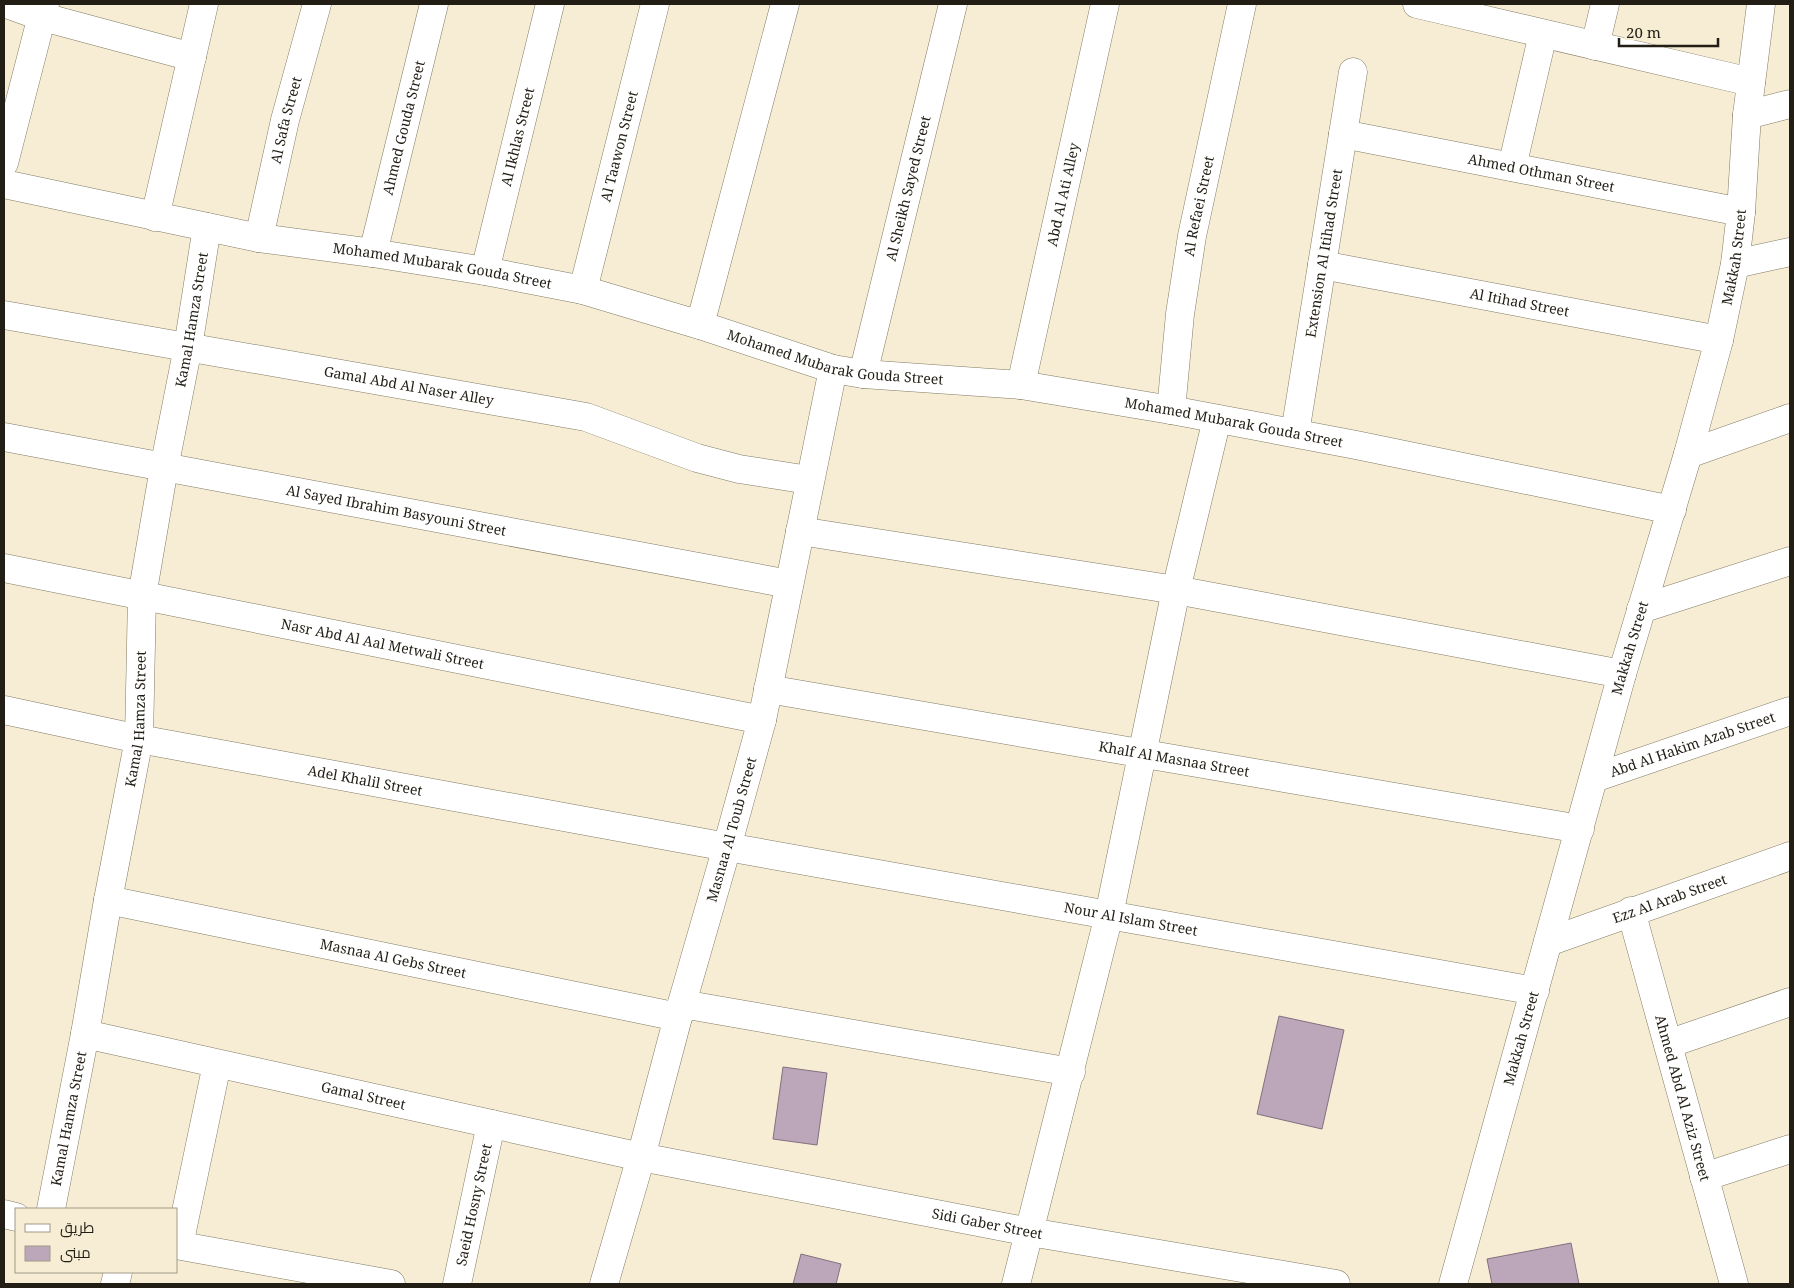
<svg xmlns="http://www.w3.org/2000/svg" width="1794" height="1288" viewBox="0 0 1794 1288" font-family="'Noto Serif',Cairo,serif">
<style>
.building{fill:#bba7b9;stroke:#826f80}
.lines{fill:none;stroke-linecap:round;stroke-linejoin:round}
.street-casing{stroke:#827a64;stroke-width:29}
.street{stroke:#fff;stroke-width:28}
.labels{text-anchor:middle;stroke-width:4.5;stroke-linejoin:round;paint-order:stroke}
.street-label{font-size:14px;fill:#221e15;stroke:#f6edd4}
</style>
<rect width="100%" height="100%" fill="#f6edd4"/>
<g class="building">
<polygon points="1279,1016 1344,1030 1322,1129 1257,1114"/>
<polygon points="783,1067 827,1073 817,1145 773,1139"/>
<polygon points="1571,1243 1579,1284 1492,1284 1487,1259"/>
<polygon points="801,1254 841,1264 836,1284 793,1284"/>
</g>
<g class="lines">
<g class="street-casing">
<g id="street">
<polyline points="7,4 43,17 192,57"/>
<polyline points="1417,4 1751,82"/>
<polyline points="1595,46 1605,4"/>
<polyline points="1747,115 1790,104"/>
<path id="s1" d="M1343,134L1741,212"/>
<polyline points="4,163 45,4"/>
<polyline points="1512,167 1543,34"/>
<path id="s2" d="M4,184L259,238L373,253L485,271L583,290L700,325L833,369L863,374L1021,385L1171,410L1356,445L1672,510"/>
<polyline points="155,217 204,4"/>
<path id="s3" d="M259,238L285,120L317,4"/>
<path id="s4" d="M373,253L434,4"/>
<polyline points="1735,264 1790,252"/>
<path id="s5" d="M1322,265L1719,340"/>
<path id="s6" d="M485,271L550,4"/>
<path id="s7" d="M583,290L655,4"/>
<path id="s8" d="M4,315L586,417L697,458L739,469L809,480"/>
<polyline points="700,325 785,4"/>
<path id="s9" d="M863,374L953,4"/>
<path id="s10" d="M1021,385L1105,4"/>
<path id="s11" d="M1171,410L1180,314L1192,236L1242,4"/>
<path id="s12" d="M1295,433L1353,72"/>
<path id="s13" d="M4,437L789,584"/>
<polyline points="1688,454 1790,418"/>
<polyline points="800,531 1176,590 1622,674"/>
<path id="s14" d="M4,568L762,720"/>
<polyline points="1641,609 1790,561"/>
<path id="s15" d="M768,689L1580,829"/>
<path id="s16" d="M4,710L139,739L727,847L1535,991"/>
<path id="s17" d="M1594,778L1790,711"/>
<path id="s18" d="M108,900L678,1017"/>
<path id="s19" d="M1631,911L1734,1284"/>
<path id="s20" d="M1548,942L1790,856"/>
<polyline points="682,1004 1071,1072"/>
<path id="s21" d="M85,1034L641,1157L1030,1232L1336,1284"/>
<polyline points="1668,1044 1790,1002"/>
<polyline points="1704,1177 1790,1149"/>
<path id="s22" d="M51,1209L85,1034L108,900L139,739L142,596L164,468L188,347L207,227"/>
<polyline points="4,1214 16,1217"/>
<polyline points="176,1245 391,1284"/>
<polyline points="179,1245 217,1064"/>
<polyline points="115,1284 118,1272"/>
<path id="s23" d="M457,1284L491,1124"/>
<path id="s24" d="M604,1284L641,1157L678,1017L727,847L762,720L833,369"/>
<polyline points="1016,1284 1109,915 1176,590 1217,419"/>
<path id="s25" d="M1453,1284L1622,674L1688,454L1719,340L1735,264L1741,212L1747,115L1761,4"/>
</g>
</g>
<use href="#street" class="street"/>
</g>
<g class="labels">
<g class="street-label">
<text dy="5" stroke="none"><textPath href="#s3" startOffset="121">Al Safa Street</textPath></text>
<text dy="5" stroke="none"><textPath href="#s4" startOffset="129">Ahmed Gouda Street</textPath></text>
<text dy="5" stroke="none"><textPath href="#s6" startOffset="138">Al Ikhlas Street</textPath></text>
<text dy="5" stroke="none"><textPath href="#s7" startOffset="148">Al Taawon Street</textPath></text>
<text dy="5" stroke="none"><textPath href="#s1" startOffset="202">Ahmed Othman Street</textPath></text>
<text dy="5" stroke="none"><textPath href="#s9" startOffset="191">Al Sheikh Sayed Street</textPath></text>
<text dy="5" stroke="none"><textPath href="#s10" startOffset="195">Abd Al Ati Alley</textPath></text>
<text dy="5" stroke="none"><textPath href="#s11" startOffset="206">Al Refaei Street</textPath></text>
<text dy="5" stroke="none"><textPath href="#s12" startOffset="182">Extension Al Itihad Street</textPath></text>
<text dy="5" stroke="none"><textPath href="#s25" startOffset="1065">Makkah Street</textPath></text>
<text dy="5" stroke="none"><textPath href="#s2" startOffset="446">Mohamed Mubarak Gouda Street</textPath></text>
<text dy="5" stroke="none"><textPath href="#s5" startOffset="201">Al Itihad Street</textPath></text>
<text dy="5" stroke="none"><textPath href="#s22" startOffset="902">Kamal Hamza Street</textPath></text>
<text dy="5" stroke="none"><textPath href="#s2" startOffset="851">Mohamed Mubarak Gouda Street</textPath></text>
<text dy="5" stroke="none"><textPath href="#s8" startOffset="411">Gamal Abd Al Naser Alley</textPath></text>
<text dy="5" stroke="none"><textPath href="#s2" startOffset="1256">Mohamed Mubarak Gouda Street</textPath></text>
<text dy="5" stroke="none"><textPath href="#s13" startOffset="399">Al Sayed Ibrahim Basyouni Street</textPath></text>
<text dy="5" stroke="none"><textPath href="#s14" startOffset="386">Nasr Abd Al Aal Metwali Street</textPath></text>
<text dy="5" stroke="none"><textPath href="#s25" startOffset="660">Makkah Street</textPath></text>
<text dy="5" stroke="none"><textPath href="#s22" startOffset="498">Kamal Hamza Street</textPath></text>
<text dy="5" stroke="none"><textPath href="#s17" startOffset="104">Abd Al Hakim Azab Street</textPath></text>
<text dy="5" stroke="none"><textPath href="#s15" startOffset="412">Khalf Al Masnaa Street</textPath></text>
<text dy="5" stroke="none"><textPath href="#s16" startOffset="368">Adel Khalil Street</textPath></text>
<text dy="5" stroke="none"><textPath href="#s24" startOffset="472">Masnaa Al Toub Street</textPath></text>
<text dy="5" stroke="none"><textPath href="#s20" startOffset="129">Ezz Al Arab Street</textPath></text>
<text dy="5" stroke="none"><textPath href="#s16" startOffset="1146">Nour Al Islam Street</textPath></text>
<text dy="5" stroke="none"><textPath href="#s18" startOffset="291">Masnaa Al Gebs Street</textPath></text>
<text dy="5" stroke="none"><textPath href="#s25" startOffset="255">Makkah Street</textPath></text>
<text dy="5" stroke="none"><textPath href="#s21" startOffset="285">Gamal Street</textPath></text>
<text dy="5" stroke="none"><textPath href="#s19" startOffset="194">Ahmed Abd Al Aziz Street</textPath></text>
<text dy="5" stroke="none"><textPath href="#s22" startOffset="92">Kamal Hamza Street</textPath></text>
<text dy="5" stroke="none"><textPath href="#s23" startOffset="81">Saeid Hosny Street</textPath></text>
<text dy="5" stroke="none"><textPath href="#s21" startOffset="922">Sidi Gaber Street</textPath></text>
</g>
</g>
<rect width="1794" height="1288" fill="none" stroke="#221e15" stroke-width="10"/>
<rect x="15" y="1208" width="162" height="65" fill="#f6edd4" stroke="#a19a88"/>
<rect x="25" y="1224" width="25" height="8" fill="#ffffff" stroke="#a19a88"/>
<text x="60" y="1233" font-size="15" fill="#221e15">طريق</text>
<rect x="25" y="1246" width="25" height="15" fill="#bba7b9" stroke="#a19a88"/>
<text x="60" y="1258" font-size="15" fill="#221e15">مبنى</text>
<path d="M1619 38v8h99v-8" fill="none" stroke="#221e15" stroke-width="2.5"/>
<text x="1626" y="38" font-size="15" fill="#221e15" stroke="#f6edd4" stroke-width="4" paint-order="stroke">20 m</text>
</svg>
